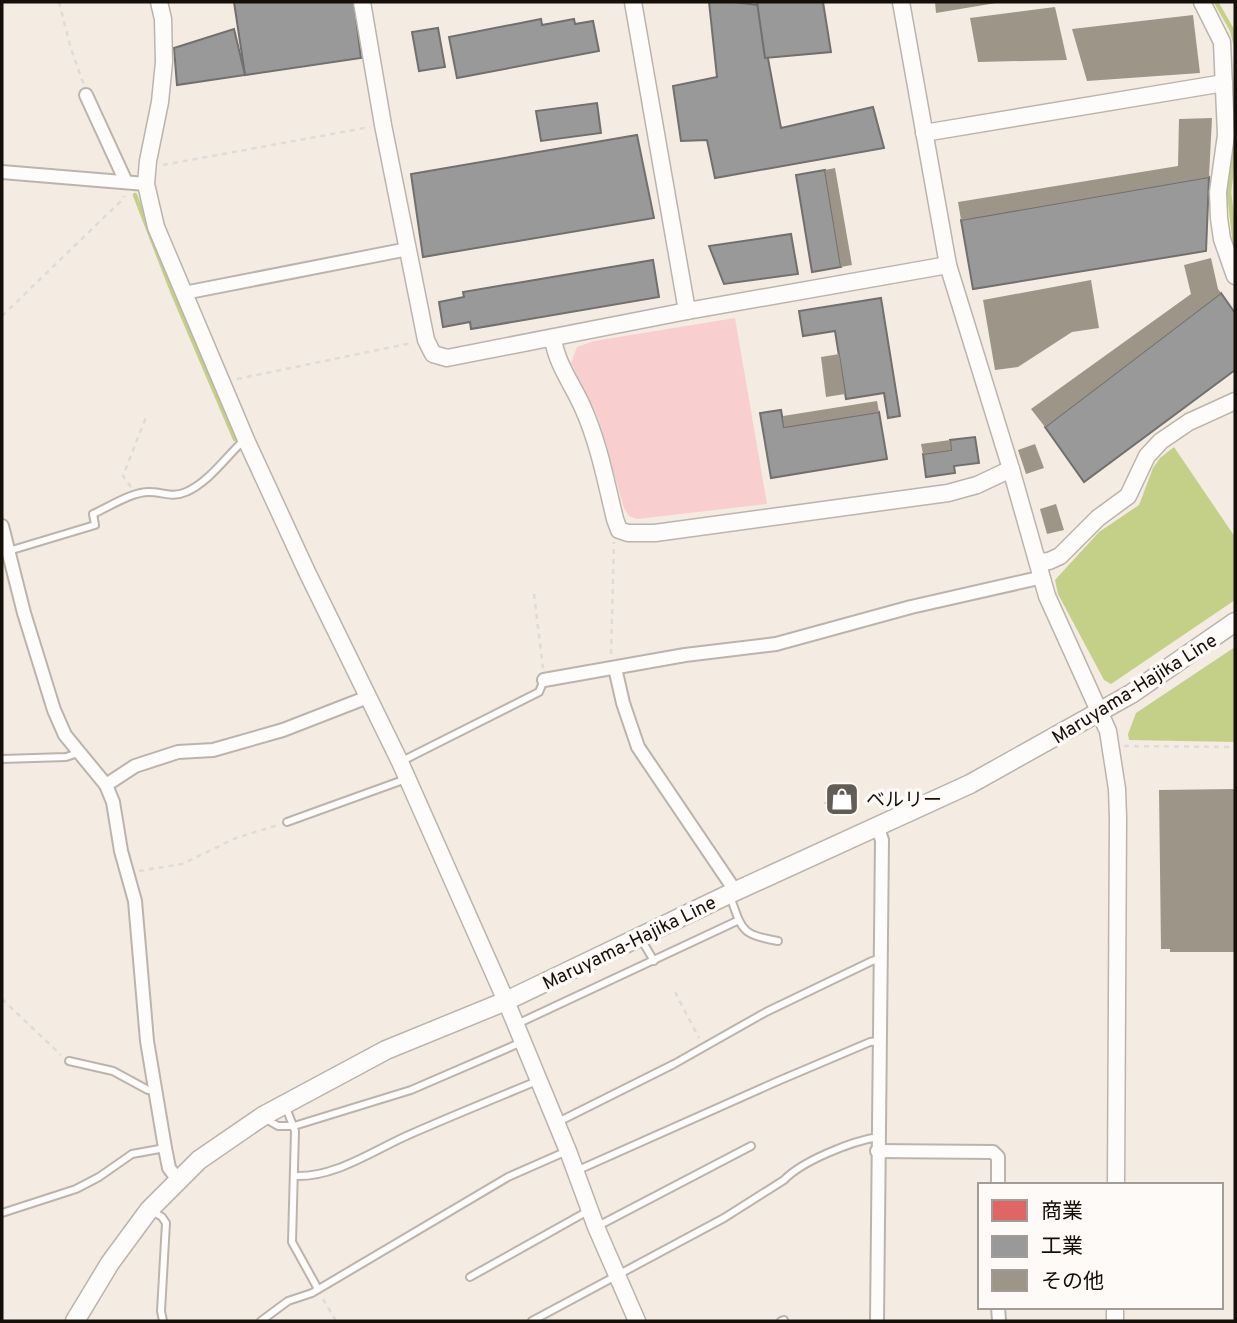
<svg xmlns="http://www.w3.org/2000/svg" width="1237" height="1323" viewBox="0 0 1237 1323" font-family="Overpass,'Noto Sans JP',sans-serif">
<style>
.green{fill:#f9cece}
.water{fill:#c4d088}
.shops{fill:#e06666;stroke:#a34c4a;stroke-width:2}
.industry{fill:#999;stroke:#71706e;stroke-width:2}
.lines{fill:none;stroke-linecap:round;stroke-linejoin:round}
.stream{stroke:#c4d088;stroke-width:4.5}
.building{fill:#9d9688}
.service-casing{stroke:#bbb4ad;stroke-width:10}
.minor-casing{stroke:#bbb4ad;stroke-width:16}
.tertiary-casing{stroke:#bbb4ad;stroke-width:19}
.secondary-casing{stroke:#bbb4ad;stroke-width:21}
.path{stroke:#dedbd8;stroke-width:2.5;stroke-dasharray:5 5;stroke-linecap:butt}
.service{stroke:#fdfcfb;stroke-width:6}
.minor{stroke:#fdfcfb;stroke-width:12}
.tertiary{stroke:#fdfcfb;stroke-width:16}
.secondary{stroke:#fdfcfb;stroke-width:18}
.labels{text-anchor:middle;stroke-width:7;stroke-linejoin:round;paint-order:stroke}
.street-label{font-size:19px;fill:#150f0a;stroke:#fefaf7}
.poi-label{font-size:19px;fill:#150f0a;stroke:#fefaf7;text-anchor:start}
</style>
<rect width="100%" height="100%" fill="#f4ebe2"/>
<polygon class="green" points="735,318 767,504 637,519 629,516 624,508 598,418 571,363 577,347 594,341"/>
<g class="water">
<polygon points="1174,447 1235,537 1235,600 1111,684 1104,680 1058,594 1055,580 1099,532 1139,505 1153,468 1160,458"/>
<polygon points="1235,647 1235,742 1129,740 1128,734 1136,713"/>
</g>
<polygon class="shops" points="844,786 855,797 838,814 826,803"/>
<g class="industry">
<polygon points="234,2 354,2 361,58 245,75"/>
<polygon points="709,2 733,2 758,5 781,128 873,107 884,148 715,178 707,140 681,141 673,86 717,77"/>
<polygon points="757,2 823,2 831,52 765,58"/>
<polygon points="541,19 542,25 574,19 575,24 593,21 599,51 457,78 449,37"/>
<polygon points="438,28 445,67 419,71 412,32"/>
<polygon points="234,29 245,75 177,85 174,48"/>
<polygon points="597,103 601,133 541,141 536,111"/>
<polygon points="637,135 654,218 423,257 411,174"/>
<polygon points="825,170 841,267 812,272 796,175"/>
<polygon points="1209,177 1206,251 973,289 961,220"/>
<polygon points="791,234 798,274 724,284 709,246"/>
<polygon points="653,260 659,297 471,329 470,322 443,327 439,302 464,297 463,292"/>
<polygon points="1221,293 1235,313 1235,370 1084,482 1045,427"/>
<polygon points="881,298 900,416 888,418 884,393 846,399 835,331 803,336 799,311"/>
<polygon points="781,410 784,427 879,412 887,459 771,478 760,413"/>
<polygon points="975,437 979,463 954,466 955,473 926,477 923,454 951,450 950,440"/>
</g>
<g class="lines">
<g class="stream">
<polyline points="1216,2 1232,30 1235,42"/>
<polyline points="1235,141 1229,192 1235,244"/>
<polyline points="135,195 172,291 235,439"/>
</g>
</g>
<g class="building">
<polygon points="935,2 995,2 996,3 936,13"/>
<polygon points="1055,7 1067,60 978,62 970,18"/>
<polygon points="1193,15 1200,73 1087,81 1072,29"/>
<polygon points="1212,118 1209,177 961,220 958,202 1178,166 1179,119"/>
<polygon points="835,168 852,265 841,267 825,170"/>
<polygon points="1211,258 1218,289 1221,293 1045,427 1031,409 1191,294 1184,265"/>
<polygon points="1091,280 1099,328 1072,332 1018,367 995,370 983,300"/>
<polygon points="839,354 845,394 826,397 821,357"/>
<polygon points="877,401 879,412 784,427 783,416"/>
<polygon points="950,440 951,450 923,454 921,444"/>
<polygon points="1035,444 1044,468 1026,474 1018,450"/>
<polygon points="1056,504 1064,530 1047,534 1040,509"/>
<polygon points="1235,789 1235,952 1170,952 1170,949 1161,949 1159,790"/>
</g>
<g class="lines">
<g class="service-casing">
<g id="service">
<path d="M2,553L95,525L93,514C109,507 131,492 149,492C163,492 172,498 186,492C207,483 223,461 239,445L246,443"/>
<polyline points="2,759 66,757 78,753"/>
<polyline points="402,761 539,692 544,680"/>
<polyline points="287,822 406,779"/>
<path d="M730,896C742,929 740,935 778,941"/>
<polyline points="641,939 654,961"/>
<polyline points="517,1024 737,921"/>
<polyline points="69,1061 113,1071 148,1090 155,1091"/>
<polyline points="285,1105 295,1131 292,1242 318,1289"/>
<polyline points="264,1118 278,1126 294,1126 411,1090 522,1042"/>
<polyline points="558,1122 674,1064 766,1012 872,961 879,959"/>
<polyline points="576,1171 778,1081 870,1042 879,1041"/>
<path d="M294,1176C336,1178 375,1149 413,1133C454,1115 496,1098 537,1081"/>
<polyline points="152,1211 162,1217 166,1223 161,1311 163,1321"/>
<polyline points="2,1213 76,1189 99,1177 132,1154 165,1148"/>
<polyline points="598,1226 751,1146"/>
<polyline points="470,1277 588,1211"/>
<polyline points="261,1321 288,1301 312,1293 508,1177 567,1151"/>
<path d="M532,1321L724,1218L784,1180C802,1161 852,1141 878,1137"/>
<polyline points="781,1321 784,1320"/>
</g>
</g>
<g class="minor-casing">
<g id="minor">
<polyline points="86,95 126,182"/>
<polyline points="2,172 146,184"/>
<polyline points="184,293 408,249"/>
<polyline points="2,526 24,613 54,710 65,735 106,785 113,802 121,851 135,901 147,1041 165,1148 169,1168 178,1180"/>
<polyline points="615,668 623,703 638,747 736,892"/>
<polyline points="544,680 685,655 776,644 911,607 1043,577"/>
<polyline points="106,785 135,766 178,752 213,750 283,730 368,697"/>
<polyline points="877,1151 993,1152 998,1157 998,1185"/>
<polyline points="998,1307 999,1321"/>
<polyline points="877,1321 882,840 877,826"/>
</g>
</g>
<g class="tertiary-casing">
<g id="tertiary">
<polyline points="159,2 163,19 164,62 160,102 148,161 146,184 156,227 247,442 307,572 400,762 506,1001 568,1151 596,1227 637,1321"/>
<polyline points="362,2 383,125 426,340 433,354 447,358 687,311 948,265"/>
<polyline points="633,2 687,311"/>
<polyline points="901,2 948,265 1011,469 1047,596 1108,731 1117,789 1118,818 1116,1185"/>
<polyline points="1202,2 1222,42 1226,135 1218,192 1219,218 1222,239 1235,276"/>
<polyline points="924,133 1224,83"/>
<path d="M553,339C557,365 573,385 583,408C599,444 606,482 615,519L619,530L628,533H655L948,493L977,485L1011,469"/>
<polyline points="1039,562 1049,561 1060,556 1098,518 1128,496 1147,456 1161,441 1189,422 1235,401"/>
<polyline points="1115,1321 1115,1307"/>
</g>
</g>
<g class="secondary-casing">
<polyline id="secondary" points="75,1321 110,1263 149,1210 199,1160 263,1116 386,1050 506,1001 725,896 970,784 1131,694 1235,622"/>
</g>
<g class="path">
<polyline points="59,2 71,49 84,85"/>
<polyline points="163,165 370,127"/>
<polyline points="2,316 123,199 124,196"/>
<polyline points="237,379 412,343"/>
<polyline points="131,487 123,476 146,417"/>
<polyline points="534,594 543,668"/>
<polyline points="611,654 614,542"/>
<polyline points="1124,746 1235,747"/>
<polyline points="139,871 182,864 236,838 278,825"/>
<polyline points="675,992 699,1038"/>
<polyline points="2,999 61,1055"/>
<polyline points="323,1299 336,1321"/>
</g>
<use href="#service" class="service"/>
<use href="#minor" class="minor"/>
<use href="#tertiary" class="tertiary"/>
<use href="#secondary" class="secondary"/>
</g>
<defs>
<g id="shop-square" transform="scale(1.75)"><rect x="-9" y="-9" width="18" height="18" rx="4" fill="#635c56" stroke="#fefaf7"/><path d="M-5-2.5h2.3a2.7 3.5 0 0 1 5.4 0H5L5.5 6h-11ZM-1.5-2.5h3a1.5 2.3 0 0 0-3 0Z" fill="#fff"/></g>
</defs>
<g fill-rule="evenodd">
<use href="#shop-square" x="842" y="799"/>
</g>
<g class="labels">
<g class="street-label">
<text transform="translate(1134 688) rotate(-32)" y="7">Maruyama-Hajika Line</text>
<text transform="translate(629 942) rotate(-26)" y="7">Maruyama-Hajika Line</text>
</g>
<g class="poi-label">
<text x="866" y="806">ベルリー</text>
</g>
</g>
<rect width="1237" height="1323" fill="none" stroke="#150f0a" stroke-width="7"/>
<rect x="978" y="1183" width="245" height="126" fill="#fefaf7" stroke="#a19c98" stroke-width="2"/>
<rect x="992" y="1200" width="35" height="21" fill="#e06666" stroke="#a19c98" stroke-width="2"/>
<text x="1041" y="1218" font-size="21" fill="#150f0a">商業</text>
<rect x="992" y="1236" width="35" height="21" fill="#999999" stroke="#a19c98" stroke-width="2"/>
<text x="1041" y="1253" font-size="21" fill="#150f0a">工業</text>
<rect x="992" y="1270" width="35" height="21" fill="#9d9688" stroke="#a19c98" stroke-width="2"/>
<text x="1041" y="1288" font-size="21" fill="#150f0a">その他</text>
</svg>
